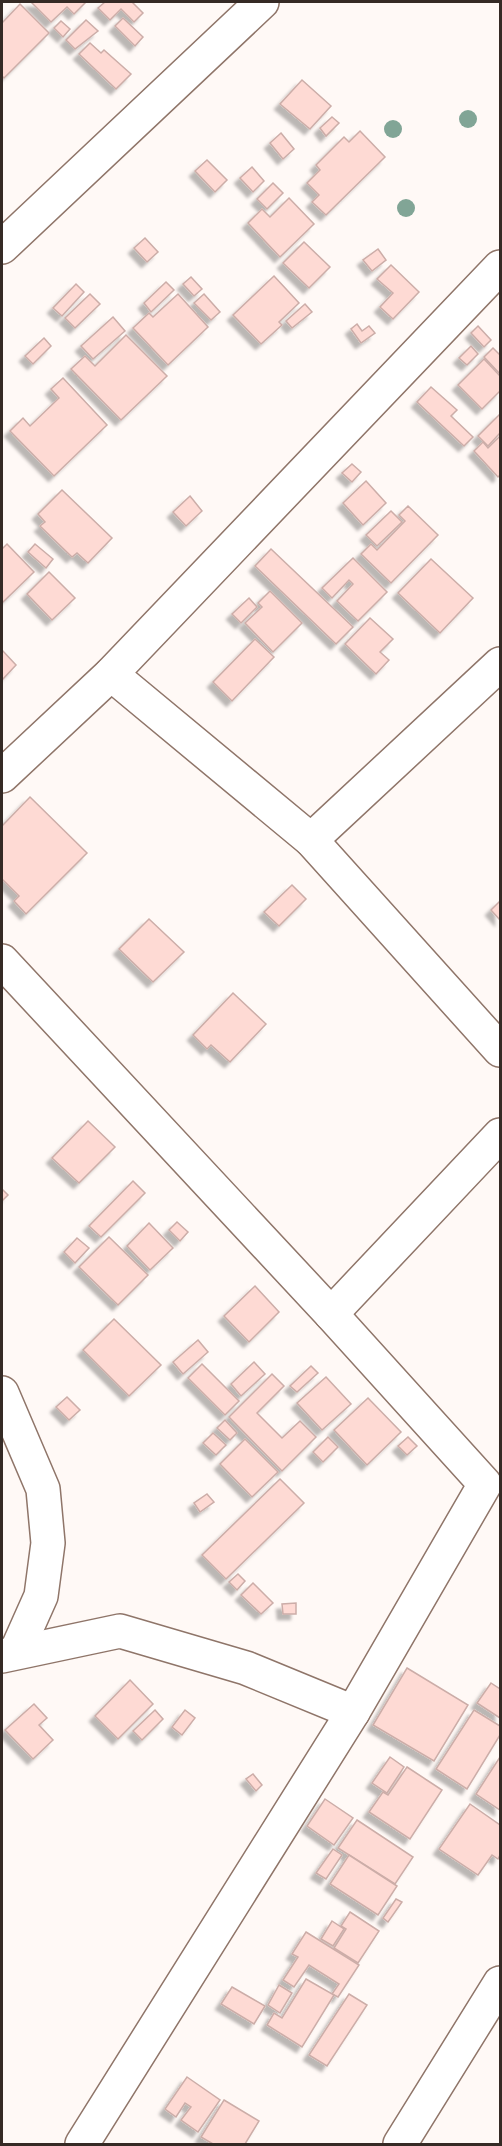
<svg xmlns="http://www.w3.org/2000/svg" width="502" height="2146" viewBox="0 0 502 2146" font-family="Arial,sans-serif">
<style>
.building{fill:#fedad4;stroke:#ccada8;stroke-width:1.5;filter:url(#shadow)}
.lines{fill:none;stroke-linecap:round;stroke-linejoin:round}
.minor-casing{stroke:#8f7569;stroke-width:36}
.minor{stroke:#fff;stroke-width:33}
.tree{fill:#81a596}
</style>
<defs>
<filter id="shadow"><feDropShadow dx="-5.5" dy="5.5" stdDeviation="1.5" flood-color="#0004"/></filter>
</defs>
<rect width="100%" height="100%" fill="#fff9f6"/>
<g class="building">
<polygon points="31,2 86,2 74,14 67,7 51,22"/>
<polygon points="105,2 132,2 143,13 134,22 121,9 110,20 98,8"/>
<polygon points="20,4 49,33 4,78 2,76 2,23"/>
<polygon points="123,18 143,37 135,46 115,26"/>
<polygon points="86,20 98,31 75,49 66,40"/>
<polygon points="61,21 70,29 63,37 54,28"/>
<polygon points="90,43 101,53 104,50 131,74 116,89 79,54"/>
<polygon points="302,80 331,106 310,129 280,104"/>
<polygon points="332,117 339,123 326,136 320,128"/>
<polygon points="360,131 385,157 326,215 312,202 319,195 307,183 320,170 316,165 344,137 349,142"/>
<polygon points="281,133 294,149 283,159 270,143"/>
<polygon points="207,160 227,180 215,192 195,171"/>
<polygon points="252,167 264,181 253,192 240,178"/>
<polygon points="273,183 283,193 267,209 257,199"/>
<polygon points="289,198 314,224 280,257 248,223 262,209 270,217"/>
<polygon points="145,238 158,252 147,262 134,248"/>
<polygon points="304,242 330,267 309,288 283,263"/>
<polygon points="378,249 386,260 372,271 363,260"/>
<polygon points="391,265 419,292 393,319 380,307 393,293 377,279"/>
<polygon points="274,276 299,303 279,322 282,325 261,344 233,315"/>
<polygon points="191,277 202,289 194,296 183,284"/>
<polygon points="166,282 174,290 151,312 144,303"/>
<polygon points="76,284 84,292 62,316 53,308"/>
<polygon points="90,294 100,304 75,328 65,318"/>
<polygon points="178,294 208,327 168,365 133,328 149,313 153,317"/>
<polygon points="204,294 220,312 211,320 194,303"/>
<polygon points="305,304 312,312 292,328 286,321"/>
<polygon points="113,317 125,331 93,359 81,346"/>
<polygon points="357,324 362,331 369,326 375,333 361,343 351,329"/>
<polygon points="478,326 491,340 484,347 471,333"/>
<polygon points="126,335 167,376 121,420 71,369 85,356 95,366"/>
<polygon points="44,338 51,346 33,364 25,356"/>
<polygon points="471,346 478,354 467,365 459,358"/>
<polygon points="493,348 500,355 500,374 484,357"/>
<polygon points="484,359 500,376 500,391 482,409 458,385"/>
<polygon points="63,378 107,425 54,476 10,431 23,418 30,426 59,398 51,389"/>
<polygon points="431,387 457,410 451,416 473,437 464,446 417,402"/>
<polygon points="500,414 500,433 488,446 478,436"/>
<polygon points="500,436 500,475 498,477 474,451 483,442 488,448"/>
<polygon points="352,464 361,472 352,482 342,473"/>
<polygon points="366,481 386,503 363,525 343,503"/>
<polygon points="62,490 112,538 88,563 77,553 72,557 40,526 45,522 38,514"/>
<polygon points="190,496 202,511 186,526 173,512"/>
<polygon points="408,506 438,535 391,583 361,554 371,544 377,550 405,521 399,515"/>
<polygon points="391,511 402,522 377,546 366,535"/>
<polygon points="7,544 34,572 2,603 2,549"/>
<polygon points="35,544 53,559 46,568 28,552"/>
<polygon points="271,549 353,627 336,644 255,566"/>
<polygon points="353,558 387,592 358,621 337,601 353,584 349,580 332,598 322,588"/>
<polygon points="431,559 473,598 440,633 398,593"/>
<polygon points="49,572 75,598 52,620 27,594"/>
<polygon points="270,591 302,623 273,652 245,623 262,607 258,603"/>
<polygon points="249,598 257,607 241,623 232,614"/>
<polygon points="370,618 393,639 380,652 389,660 376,674 345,644"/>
<polygon points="255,639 274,657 232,701 213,682"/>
<polygon points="2,650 16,665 2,680"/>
<polygon points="30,797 87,853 26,914 14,901 19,896 2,879 2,826"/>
<polygon points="292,885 306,899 279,926 264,912"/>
<polygon points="500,901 500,920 491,910"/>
<polygon points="149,919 184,952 153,982 119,949"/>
<polygon points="233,993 266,1024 230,1062 211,1045 207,1049 193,1035"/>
<polygon points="88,1121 115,1147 79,1183 52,1158"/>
<polygon points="133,1181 145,1193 101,1237 89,1226"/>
<polygon points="2,1189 8,1195 2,1201"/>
<polygon points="177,1222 188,1232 180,1241 169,1230"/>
<polygon points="149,1223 173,1248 150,1270 127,1246"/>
<polygon points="109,1237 148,1275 118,1305 79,1267"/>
<polygon points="77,1238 89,1248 75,1263 64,1252"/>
<polygon points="255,1286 279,1312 249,1342 224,1316"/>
<polygon points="114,1319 161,1365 129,1396 83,1350"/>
<polygon points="198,1340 208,1352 183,1374 173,1362"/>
<polygon points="254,1362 265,1374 241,1396 231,1384"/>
<polygon points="202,1364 239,1401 225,1415 188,1378"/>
<polygon points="311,1366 318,1373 297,1392 290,1386"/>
<polygon points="272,1374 284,1386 257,1413 282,1438 300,1421 316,1437 282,1471 229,1417"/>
<polygon points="326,1377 351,1404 322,1430 297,1403"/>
<polygon points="67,1397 80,1410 69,1420 56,1407"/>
<polygon points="368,1398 401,1432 367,1465 334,1430"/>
<polygon points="225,1420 237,1433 230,1440 217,1428"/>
<polygon points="213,1433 226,1445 216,1455 203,1443"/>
<polygon points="328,1437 338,1447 323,1462 313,1452"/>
<polygon points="408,1437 417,1446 407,1455 398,1446"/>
<polygon points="245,1439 278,1472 252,1497 220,1464"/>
<polygon points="280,1479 304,1503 226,1579 202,1555"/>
<polygon points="207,1494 214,1502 200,1512 194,1503"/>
<polygon points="238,1574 245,1581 237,1590 229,1582"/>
<polygon points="253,1583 273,1603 261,1614 241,1595"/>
<polygon points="296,1603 296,1614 283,1614 282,1604"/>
<polygon points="407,1668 468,1705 434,1761 373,1725"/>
<polygon points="130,1680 153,1704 118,1739 95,1716"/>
<polygon points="491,1683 500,1689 500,1718 477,1703"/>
<polygon points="34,1704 47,1718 39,1725 53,1740 33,1759 5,1730"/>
<polygon points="155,1710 163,1719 142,1740 133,1731"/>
<polygon points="185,1710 195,1718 182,1735 172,1727"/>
<polygon points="474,1710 500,1726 500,1735 467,1789 436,1769"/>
<polygon points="390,1757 404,1767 387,1793 372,1783"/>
<polygon points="500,1757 500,1810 476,1794"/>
<polygon points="407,1767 442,1790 410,1839 369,1812 383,1792 388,1795"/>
<polygon points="253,1774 262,1785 256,1791 246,1779"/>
<polygon points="325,1799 353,1818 334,1845 307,1826"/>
<polygon points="470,1804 500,1825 500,1855 498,1859 492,1855 478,1875 439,1849"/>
<polygon points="357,1820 413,1857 395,1884 338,1848"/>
<polygon points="333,1849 342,1855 326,1879 316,1873"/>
<polygon points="349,1855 397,1886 378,1915 330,1884"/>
<polygon points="396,1899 402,1902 388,1922 383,1918"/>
<polygon points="350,1912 379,1931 358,1963 334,1948 346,1929 341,1926"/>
<polygon points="332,1921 344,1929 333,1946 321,1939"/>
<polygon points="306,1932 359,1965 338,1997 332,1994 339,1984 309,1965 294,1987 283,1980 298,1957 292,1954"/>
<polygon points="306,1979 334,1995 302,2047 267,2025 274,2013 282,2018"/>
<polygon points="279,1985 292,1993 280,2013 268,2005"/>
<polygon points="232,1987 265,2006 254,2024 221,2004"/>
<polygon points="349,1994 367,2005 327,2066 309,2055"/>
<polygon points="187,2077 220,2100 198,2132 181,2120 191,2107 185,2103 176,2117 165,2109"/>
<polygon points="224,2100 259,2121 245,2144 213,2144 201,2137"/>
</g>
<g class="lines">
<g class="minor-casing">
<g id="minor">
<polyline points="2,247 262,2"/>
<polyline points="111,674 311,840 500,664"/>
<polyline points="2,776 111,674 500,267"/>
<polyline points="311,840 500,1050"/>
<polyline points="2,961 331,1314 485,1484 353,1712 82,2144"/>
<polyline points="331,1314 500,1135"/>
<polyline points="2,1393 43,1489 48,1543 41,1596 16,1652"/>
<polyline points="2,1656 120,1631 246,1668 353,1712"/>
<polyline points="400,2144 500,1983"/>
</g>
</g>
<use href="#minor" class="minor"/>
</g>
<g class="tree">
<circle cx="468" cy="119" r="9"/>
<circle cx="393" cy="129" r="9"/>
<circle cx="406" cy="208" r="9"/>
</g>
<rect width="502" height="2146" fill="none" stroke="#352a25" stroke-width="6"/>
</svg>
